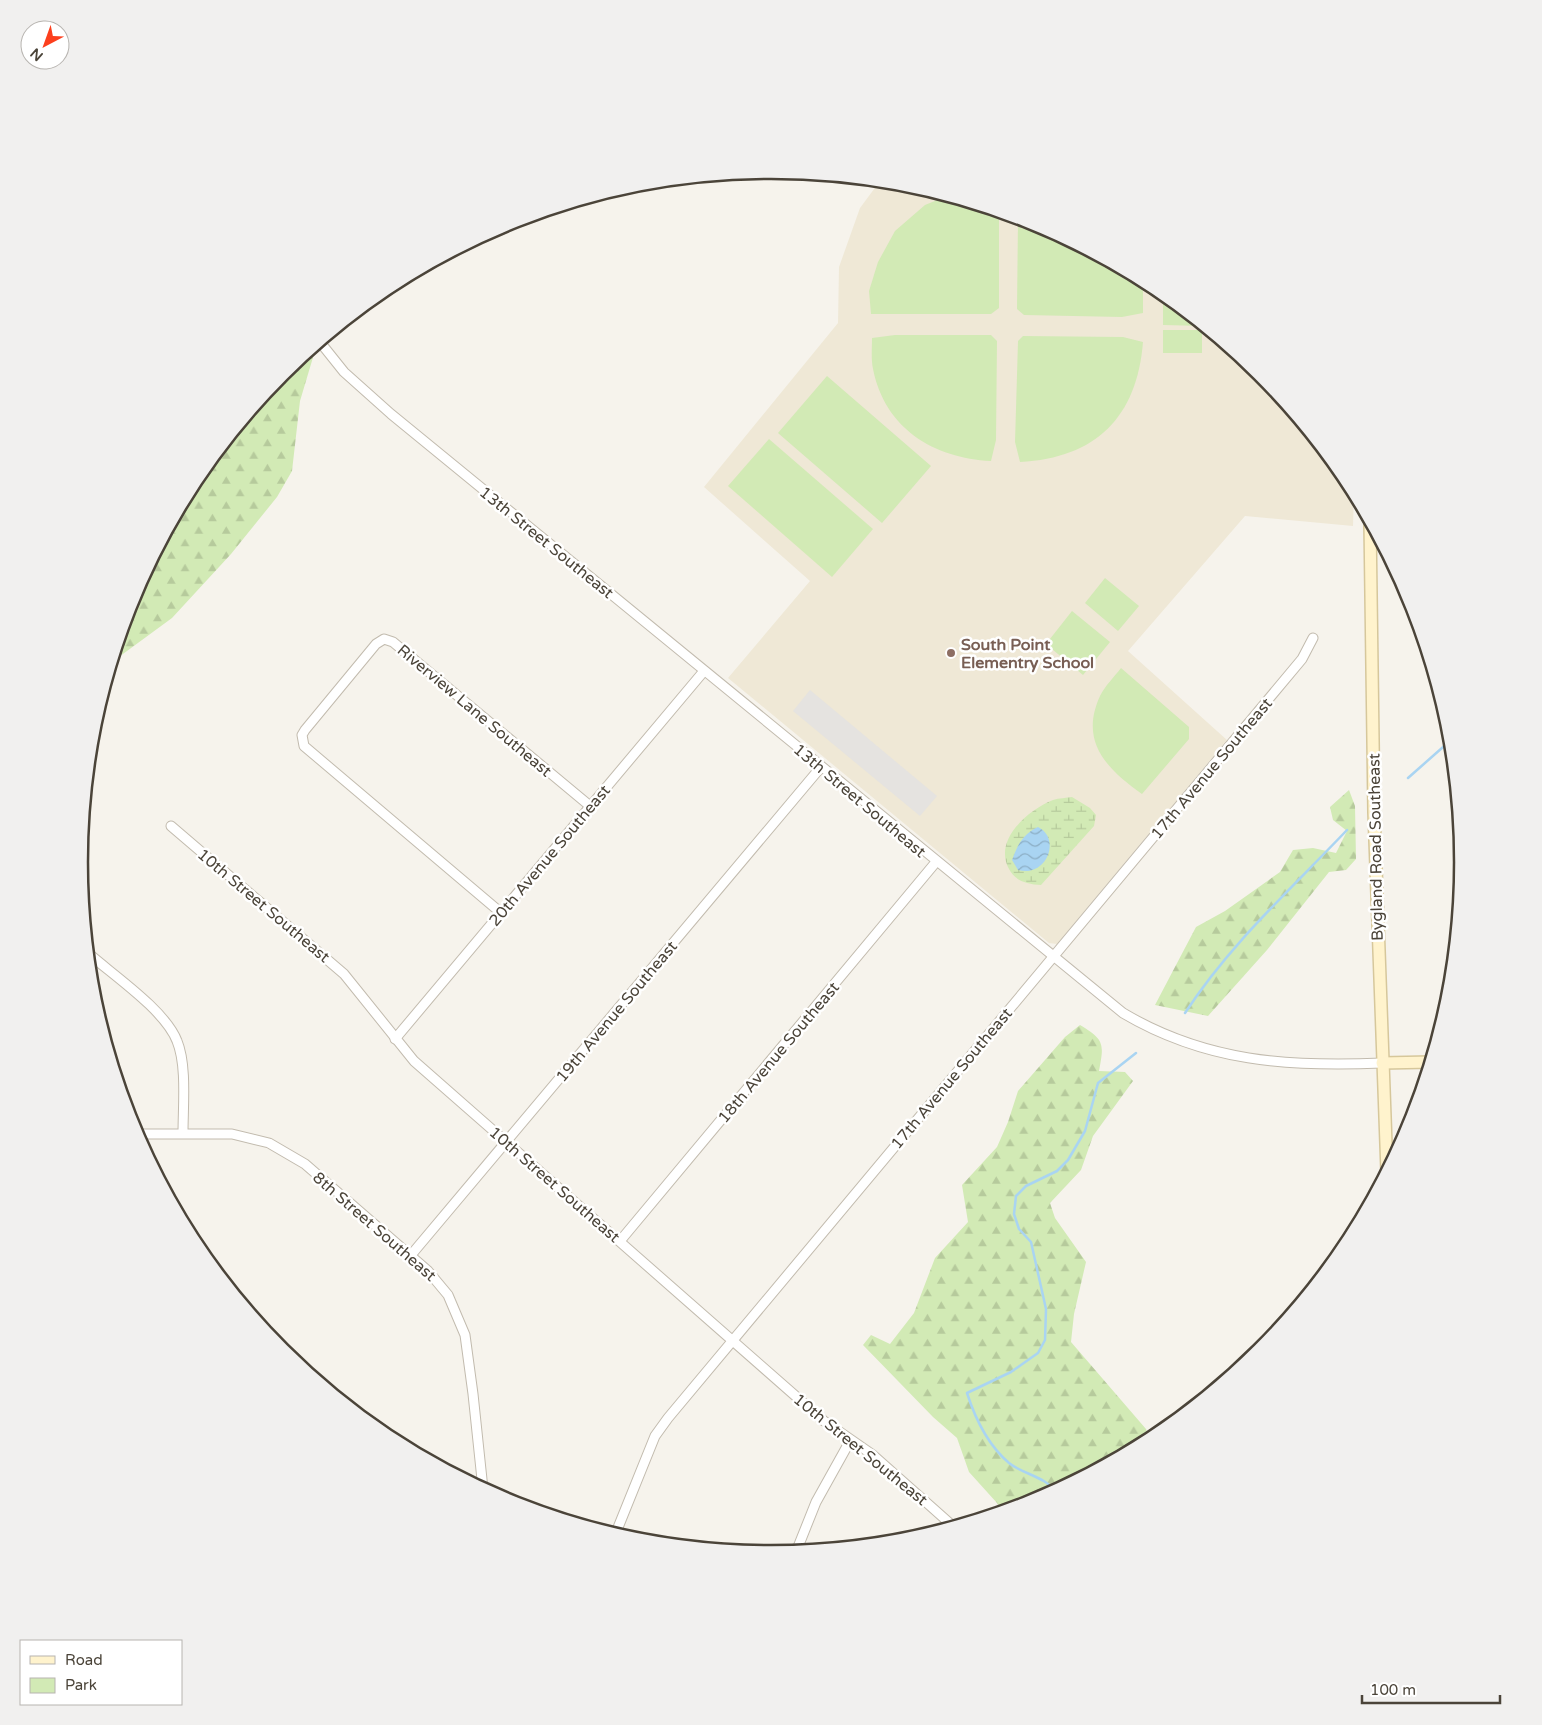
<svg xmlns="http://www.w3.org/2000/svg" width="1542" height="1725" viewBox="0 0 1542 1725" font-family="'Varela Round',sans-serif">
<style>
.education{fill:#efe8d6}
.forest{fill:url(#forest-firs)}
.wetland{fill:url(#wetland-marsh)}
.park{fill:#d2eab5}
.parking{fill:#e5e3e0}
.water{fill:url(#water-waves)}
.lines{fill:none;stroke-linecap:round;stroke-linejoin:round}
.stream{stroke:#a9d4f2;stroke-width:2.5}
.street-casing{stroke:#c2bbae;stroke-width:11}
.secondary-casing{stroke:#d6c79b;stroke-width:14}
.street{stroke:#fff;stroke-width:9}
.secondary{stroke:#fff3cd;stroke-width:11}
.education-dot{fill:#8d6e63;stroke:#fff;stroke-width:2}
.labels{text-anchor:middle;stroke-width:5;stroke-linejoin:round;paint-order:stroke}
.street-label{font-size:16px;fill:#4b4439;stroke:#fff}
.education-label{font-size:16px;font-weight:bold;fill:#785e54;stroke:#fff;text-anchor:start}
.rim{fill:none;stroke:#4b4439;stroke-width:2.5}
</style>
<defs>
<pattern id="forest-firs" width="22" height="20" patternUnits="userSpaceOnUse" patternTransform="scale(1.25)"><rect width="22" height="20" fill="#d2eab5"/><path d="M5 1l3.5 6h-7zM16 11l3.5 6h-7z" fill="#b6ca9c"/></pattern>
<pattern id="wetland-marsh" width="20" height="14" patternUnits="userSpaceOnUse" patternTransform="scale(1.25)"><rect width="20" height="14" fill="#d2eab5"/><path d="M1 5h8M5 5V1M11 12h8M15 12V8" fill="none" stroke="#b6ca9c"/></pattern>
<pattern id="water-waves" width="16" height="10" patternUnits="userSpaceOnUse" patternTransform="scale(1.25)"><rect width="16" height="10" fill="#a9d4f2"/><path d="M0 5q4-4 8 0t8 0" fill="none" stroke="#8caec5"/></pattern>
</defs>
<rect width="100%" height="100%" fill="#f6f3ec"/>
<polygon class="education" points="880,181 906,184 1036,223 1156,287 1261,373 1347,478 1354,492 1353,526 1245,516 1128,651 1227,740 1057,944 1049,943 728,678 810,581 704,487 838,323 839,267 860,208"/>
<g class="forest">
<polygon points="311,349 314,354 300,401 292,471 277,497 231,554 172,618 112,662 132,597 196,478 282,373"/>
<polygon points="1349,790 1355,806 1356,859 1346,870 1329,872 1267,950 1208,1016 1155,1005 1196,927 1225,911 1280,872 1293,850 1313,848 1336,853 1347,831 1333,820 1330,807"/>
<path d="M1080,1025C1105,1040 1104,1044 1099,1071L1125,1072L1133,1081L1093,1136L1081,1170L1050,1203L1055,1218L1086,1262L1074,1314L1071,1342L1146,1429L1150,1441L1036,1502L1002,1512L997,1503L969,1472L957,1438L933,1417L863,1345L871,1335L890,1344L914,1313L935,1258L968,1222L962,1185L997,1147L1008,1122L1018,1091L1065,1037Z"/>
</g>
<path class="wetland" d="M1072,797L1090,808L1096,815L1094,826L1041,885C1027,884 1015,881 1009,869C993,840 1028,810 1053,800C1059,798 1066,798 1072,797Z"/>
<g class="park">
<polygon points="947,196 999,212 999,308 991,314 871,314 869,291 878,262 895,231 925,205"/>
<polygon points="1018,218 1036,223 1140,278 1143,292 1143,313 1122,317 1024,315 1017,309"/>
<polygon points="1163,302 1174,302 1203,326 1163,325"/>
<rect x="1163" y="330" width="39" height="23"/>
<path d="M895,335H991L997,341L996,440L991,461C934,458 885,429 873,369C871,359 872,348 872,338Z"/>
<path d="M1023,336L1123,337L1143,342C1137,417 1096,458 1020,462L1015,442L1018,341Z"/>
<polygon points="827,376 931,466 882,523 778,433"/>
<polygon points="769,439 873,529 832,577 728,486"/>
<polygon points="1105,578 1139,606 1118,631 1085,603"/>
<polygon points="1072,611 1110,642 1083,675 1046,644"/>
<path d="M1121,668L1189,727V739L1142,794C1107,769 1079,742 1100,696C1105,686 1114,677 1121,668Z"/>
</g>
<polygon class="parking" points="810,690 937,796 920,816 793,711"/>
<path class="water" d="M1038,827C1062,839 1046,878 1018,870L1012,860C1018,844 1023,834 1038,827Z"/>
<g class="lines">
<g class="stream">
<polyline points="1408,778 1451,740"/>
<path d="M1185,1013C1230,944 1290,890 1347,830"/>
<path d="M1055,1492C1047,1477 1022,1474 1009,1463C989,1446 975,1418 967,1393L1011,1372L1038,1353L1045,1340L1046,1309L1031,1242L1019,1229L1014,1214L1016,1196L1026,1186L1057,1171L1068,1160L1085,1131L1098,1083L1136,1053"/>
</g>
<g class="street-casing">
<g id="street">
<path d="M320,342L344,372L391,414L1123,1013C1206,1062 1288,1067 1382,1063"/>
<polyline points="171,826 344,974 414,1061 824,1421 873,1455 954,1527"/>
<polyline points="500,912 304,746 302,735 305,730 376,644 384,639 393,642 590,806"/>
<path d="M88,953C113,975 165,1010 177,1041C187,1065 183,1106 183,1133"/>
<polyline points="395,1039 704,671"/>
<polyline points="135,1134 232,1134 269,1143 305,1164 428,1271 448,1295 465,1335 473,1394 483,1489"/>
<polyline points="620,1241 936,862"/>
<polyline points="411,1255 821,767"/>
<polyline points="615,1535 655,1436 668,1418 1302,659 1313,638"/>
<polyline points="796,1552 816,1502 850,1441"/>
</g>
</g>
<g class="secondary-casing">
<g id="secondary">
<polyline points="1370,522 1374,812 1387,1172"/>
<polyline points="1382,1063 1431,1062"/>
</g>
</g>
<use href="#street" class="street"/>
<use href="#secondary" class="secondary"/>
</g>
<circle class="education-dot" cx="951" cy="653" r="5"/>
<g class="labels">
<g class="street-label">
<text transform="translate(547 542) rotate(39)" y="6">13th Street Southeast</text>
<text transform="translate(475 710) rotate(40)" y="6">Riverview Lane Southeast</text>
<text transform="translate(1211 768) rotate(-50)" y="6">17th Avenue Southeast</text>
<text transform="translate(860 800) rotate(40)" y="6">13th Street Southeast</text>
<text transform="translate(1375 847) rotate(-91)" y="6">Bygland Road Southeast</text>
<text transform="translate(549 855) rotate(-50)" y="6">20th Avenue Southeast</text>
<text transform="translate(264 905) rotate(40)" y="6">10th Street Southeast</text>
<text transform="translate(616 1011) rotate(-50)" y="6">19th Avenue Southeast</text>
<text transform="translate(778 1052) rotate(-50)" y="6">18th Avenue Southeast</text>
<text transform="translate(951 1078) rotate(-50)" y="6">17th Avenue Southeast</text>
<text transform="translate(555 1184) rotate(41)" y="6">10th Street Southeast</text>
<text transform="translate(375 1226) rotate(41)" y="6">8th Street Southeast</text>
<text transform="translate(861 1449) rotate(39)" y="6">10th Street Southeast</text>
</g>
<g class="education-label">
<text x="961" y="650">South Point<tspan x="961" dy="18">Elementry School</tspan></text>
</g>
</g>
<path d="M0 0H1542V1725H0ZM88 862a683 683 0 1 1 1366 0a683 683 0 1 1-1366 0Z" fill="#f1f0ef" fill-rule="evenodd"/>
<path class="rim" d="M88 862a683 683 0 1 1 1366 0a683 683 0 1 1-1366 0Z"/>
<rect x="20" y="1640" width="162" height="65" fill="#ffffff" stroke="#b7b4b0"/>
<rect x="30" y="1656" width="25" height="8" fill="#fff3cd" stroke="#b7b4b0"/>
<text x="65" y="1665" font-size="15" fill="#4b4439">Road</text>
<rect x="30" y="1678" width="25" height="15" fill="#d2eab5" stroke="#b7b4b0"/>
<text x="65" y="1690" font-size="15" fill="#4b4439">Park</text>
<g transform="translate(45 45) rotate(221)"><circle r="24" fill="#ffffff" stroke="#b7b4b0"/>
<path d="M0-4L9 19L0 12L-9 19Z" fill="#fc3f1d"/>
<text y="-8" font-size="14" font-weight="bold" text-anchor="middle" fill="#4b4439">N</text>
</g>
<path d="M1362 1695v8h138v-8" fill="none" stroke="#4b4439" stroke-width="2.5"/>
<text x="1370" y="1695" font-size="15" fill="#4b4439" stroke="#ffffff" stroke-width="4" paint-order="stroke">100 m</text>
</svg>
